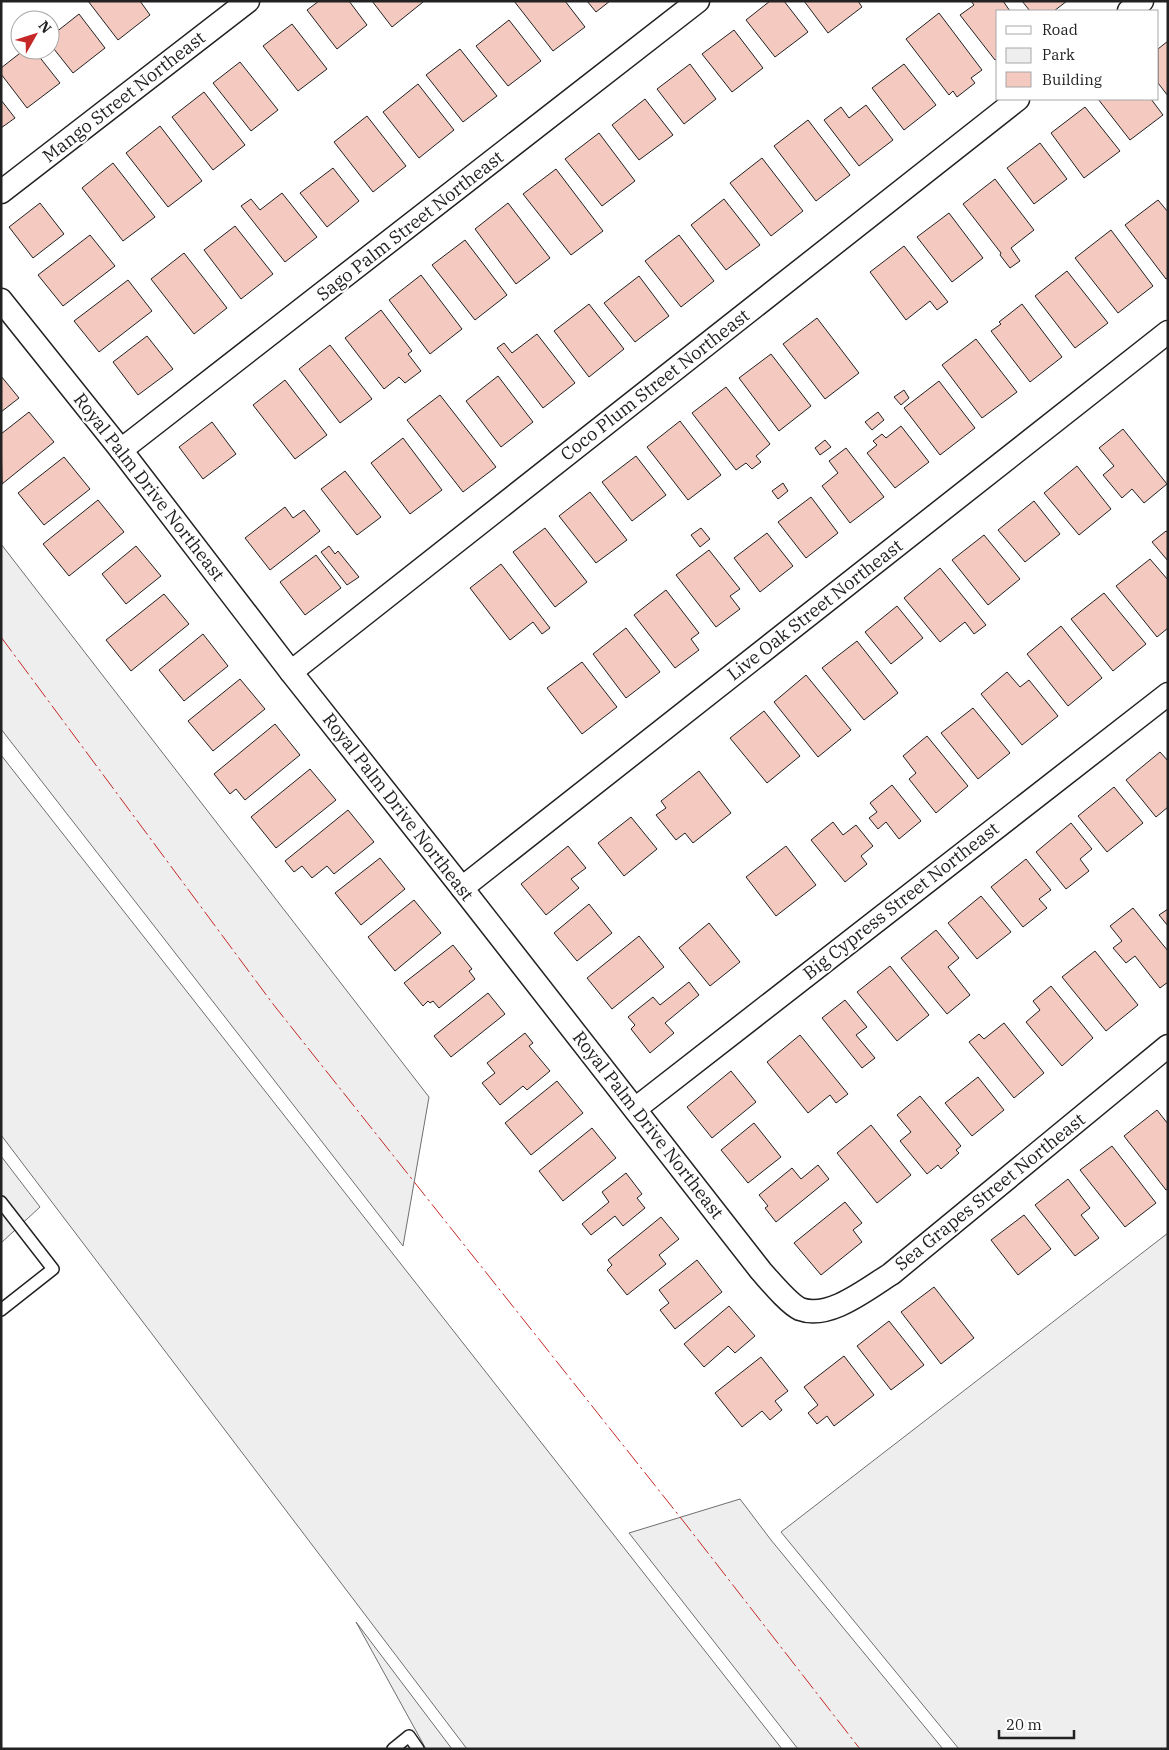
<svg xmlns="http://www.w3.org/2000/svg" width="1169" height="1750" viewBox="0 0 1169 1750" font-family="'IBM Plex Serif',serif">
<style>
.green{fill:#eee;stroke:#6f6f6f}
.building{fill:#f3c9c0;stroke:#222}
.lines{fill:none;stroke-linecap:round;stroke-linejoin:round}
.service-casing{stroke:#222;stroke-width:14}
.minor-casing{stroke:#222;stroke-width:25}
.service{stroke:#fff;stroke-width:11}
.minor{stroke:#fff;stroke-width:22}
.power{stroke:#c62828;stroke-width:1;stroke-dasharray:18 4 2.5 4;stroke-linecap:butt}
.labels{text-anchor:middle;stroke-width:4;stroke-linejoin:round;paint-order:stroke}
.street-label{font-size:18px;fill:#222;stroke:#fff}
</style>
<rect width="100%" height="100%" fill="#fff"/>
<g class="green">
<polygon points="1,544 429,1097 403,1246 1,729"/>
<polygon points="1,755 782,1749 467,1749 1,1135"/>
<polygon points="1,1156 40,1207 1,1243"/>
<polygon points="1168,1233 1168,1749 959,1749 781,1532"/>
<polygon points="740,1499 771,1540 943,1749 798,1749 629,1533"/>
<polygon points="356,1622 452,1749 426,1749"/>
</g>
<g class="building">
<polygon points="88,1 140,1 150,15 118,40"/>
<polygon points="319,1 349,1 367,25 337,49 307,10"/>
<polygon points="372,1 422,1 423,2 392,27"/>
<polygon points="514,1 565,1 585,27 553,51"/>
<polygon points="587,1 610,1 596,12"/>
<polygon points="770,1 784,1 808,32 775,57 746,20"/>
<polygon points="804,1 858,1 862,7 828,33"/>
<polygon points="971,1 1003,1 1010,11 998,11 998,58 995,60 960,15 974,5"/>
<polygon points="1022,1 1067,1 1054,11 1030,11"/>
<polygon points="939,13 982,70 971,78 975,83 957,97 953,91 949,95 906,39"/>
<polygon points="79,14 105,48 73,73 50,44 50,37"/>
<polygon points="509,20 541,61 508,86 476,46"/>
<polygon points="292,24 327,69 298,91 263,46"/>
<polygon points="734,30 763,68 732,92 702,54"/>
<polygon points="1168,41 1168,96 1158,83 1158,49"/>
<polygon points="460,49 497,96 463,122 426,75"/>
<polygon points="24,50 34,50 60,83 27,108 1,74 1,68"/>
<polygon points="240,62 278,110 251,131 213,83"/>
<polygon points="690,64 716,99 684,124 657,89"/>
<polygon points="904,64 936,105 904,130 872,88"/>
<polygon points="418,84 454,130 419,158 383,112"/>
<polygon points="204,92 245,145 213,170 172,117"/>
<polygon points="645,99 673,135 639,160 612,125"/>
<polygon points="1098,99 1151,99 1163,115 1130,140"/>
<polygon points="1,100 15,118 1,128"/>
<polygon points="866,105 893,140 859,166 824,120 841,107 849,118"/>
<polygon points="1085,107 1120,151 1084,178 1051,133"/>
<polygon points="367,116 406,166 373,192 334,142"/>
<polygon points="808,120 850,175 816,201 774,146"/>
<polygon points="160,126 202,181 168,207 126,153"/>
<polygon points="599,133 635,181 602,206 565,159"/>
<polygon points="1040,143 1067,179 1034,204 1007,168"/>
<polygon points="762,158 803,211 771,236 730,183"/>
<polygon points="113,163 155,217 123,241 82,188"/>
<polygon points="333,168 359,201 327,227 300,193"/>
<polygon points="556,169 603,231 571,255 523,194"/>
<polygon points="995,179 1034,230 1011,248 1020,261 1010,268 1000,255 1001,253 963,204"/>
<polygon points="282,193 317,237 285,262 241,206 251,199 260,210"/>
<polygon points="724,199 760,245 726,270 691,225"/>
<polygon points="1158,200 1168,212 1168,278 1166,279 1125,225"/>
<polygon points="40,203 64,234 33,258 9,227"/>
<polygon points="508,203 550,258 516,284 475,229"/>
<polygon points="949,213 983,258 952,282 917,237"/>
<polygon points="235,226 273,274 241,299 204,250"/>
<polygon points="1111,230 1153,286 1118,313 1075,258"/>
<polygon points="90,235 115,266 63,306 38,275"/>
<polygon points="679,235 714,281 681,307 645,261"/>
<polygon points="465,240 507,295 475,320 432,265"/>
<polygon points="904,246 948,302 937,310 930,301 906,320 870,272"/>
<polygon points="184,253 227,308 194,334 151,279"/>
<polygon points="1067,271 1108,323 1075,348 1035,296"/>
<polygon points="421,275 462,329 430,354 389,300"/>
<polygon points="639,276 669,316 635,342 604,303"/>
<polygon points="128,280 152,311 99,352 74,321"/>
<polygon points="589,304 624,349 589,377 554,331"/>
<polygon points="1022,304 1062,357 1030,382 991,331 1001,324 999,322"/>
<polygon points="381,310 412,351 408,354 421,371 405,383 399,377 384,389 345,338"/>
<polygon points="817,318 859,373 825,399 783,344"/>
<polygon points="537,334 575,383 543,408 497,348 504,343 512,353"/>
<polygon points="147,336 173,369 138,395 113,362"/>
<polygon points="976,339 1017,392 982,418 942,365"/>
<polygon points="330,345 372,399 340,423 299,369"/>
<polygon points="771,354 811,406 779,431 739,378"/>
<polygon points="1,376 19,398 1,412"/>
<polygon points="498,376 533,422 501,447 466,401"/>
<polygon points="285,380 327,435 295,459 253,405"/>
<polygon points="939,381 975,428 940,455 904,408"/>
<polygon points="726,387 770,444 756,456 761,462 752,469 746,463 736,470 692,413"/>
<polygon points="904,390 909,398 901,405 894,397"/>
<polygon points="440,395 496,467 463,492 407,420"/>
<polygon points="29,412 54,442 2,484 1,434"/>
<polygon points="878,412 884,420 872,430 865,422"/>
<polygon points="680,421 721,475 688,500 647,447"/>
<polygon points="212,422 236,454 203,479 179,447"/>
<polygon points="901,426 929,462 895,488 867,453 877,445 873,441 882,434 886,438"/>
<polygon points="1123,429 1167,484 1144,503 1132,489 1122,498 1103,475 1114,466 1099,448"/>
<polygon points="403,438 442,490 410,514 371,463"/>
<polygon points="825,440 831,447 820,455 815,448"/>
<polygon points="846,448 884,497 850,523 822,486 838,473 829,461"/>
<polygon points="636,456 666,495 632,521 602,482"/>
<polygon points="64,457 90,489 44,525 18,493"/>
<polygon points="1077,466 1111,509 1079,535 1044,493"/>
<polygon points="345,471 381,517 357,535 321,489"/>
<polygon points="783,483 788,491 778,499 772,491"/>
<polygon points="590,492 627,540 596,563 559,516"/>
<polygon points="811,497 838,533 806,558 778,522"/>
<polygon points="98,500 124,532 69,576 43,544"/>
<polygon points="1034,501 1060,534 1025,562 998,530"/>
<polygon points="285,507 293,518 304,510 320,531 270,570 245,538"/>
<polygon points="545,528 587,582 555,607 513,552"/>
<polygon points="701,528 710,539 700,547 691,535"/>
<polygon points="1166,531 1168,533 1168,561 1152,542"/>
<polygon points="767,533 793,566 760,592 734,558"/>
<polygon points="984,535 1020,579 988,605 952,560"/>
<polygon points="136,546 161,576 126,604 102,574"/>
<polygon points="329,546 335,554 338,551 359,577 347,585 321,552"/>
<polygon points="709,550 740,589 730,596 740,609 716,627 676,575"/>
<polygon points="316,555 341,588 305,615 280,582"/>
<polygon points="1150,559 1168,580 1168,628 1157,637 1116,586"/>
<polygon points="501,564 550,628 542,634 533,622 510,640 470,588"/>
<polygon points="940,568 986,625 974,634 965,622 940,642 904,598"/>
<polygon points="666,590 699,633 691,639 699,650 675,668 634,615"/>
<polygon points="1104,593 1146,644 1113,671 1071,619"/>
<polygon points="164,594 189,624 131,671 106,640"/>
<polygon points="897,606 923,638 891,664 865,632"/>
<polygon points="1061,626 1102,678 1068,706 1027,654"/>
<polygon points="626,628 660,672 626,698 593,654"/>
<polygon points="203,634 228,666 184,701 159,670"/>
<polygon points="857,641 898,693 864,720 822,668"/>
<polygon points="582,662 617,707 582,734 547,688"/>
<polygon points="1007,672 1020,687 1029,680 1058,716 1022,745 981,694"/>
<polygon points="806,675 851,730 818,757 774,702"/>
<polygon points="240,679 265,709 213,751 188,721"/>
<polygon points="973,708 1010,753 978,779 941,733"/>
<polygon points="764,711 800,756 767,783 730,738"/>
<polygon points="275,724 300,755 245,800 236,789 230,794 214,774"/>
<polygon points="927,736 968,786 936,813 909,779 916,773 903,756"/>
<polygon points="1160,752 1168,761 1168,807 1156,817 1126,780"/>
<polygon points="310,769 336,800 276,848 251,817"/>
<polygon points="699,771 731,813 693,843 685,833 676,840 656,815 666,808 661,801"/>
<polygon points="892,785 921,821 899,839 886,822 878,829 869,818 877,812 870,803"/>
<polygon points="1114,787 1143,823 1107,852 1078,816"/>
<polygon points="348,810 374,842 334,874 327,866 312,878 302,866 294,872 285,861"/>
<polygon points="631,817 657,849 624,876 598,843"/>
<polygon points="833,822 843,835 856,825 873,846 861,856 867,864 845,882 811,840"/>
<polygon points="1071,823 1092,849 1080,859 1089,871 1066,889 1036,852"/>
<polygon points="568,846 586,868 571,879 579,888 546,915 521,884"/>
<polygon points="786,846 816,885 776,916 746,877"/>
<polygon points="380,858 405,889 361,925 335,893"/>
<polygon points="1026,859 1051,890 1039,899 1047,908 1023,927 991,887"/>
<polygon points="981,896 1011,932 977,959 948,923"/>
<polygon points="414,900 441,933 395,971 368,937"/>
<polygon points="589,904 612,933 577,961 554,933"/>
<polygon points="1133,908 1168,951 1168,982 1160,988 1135,956 1126,963 1113,948 1122,941 1110,926"/>
<polygon points="1168,909 1168,926 1159,915"/>
<polygon points="709,923 740,962 710,986 679,948"/>
<polygon points="936,930 959,958 948,967 970,995 947,1014 901,958"/>
<polygon points="639,936 664,967 612,1009 587,978"/>
<polygon points="453,945 472,969 469,971 475,979 439,1008 433,1001 430,1003 428,1001 423,1006 404,983"/>
<polygon points="1095,951 1138,1005 1106,1031 1062,977"/>
<polygon points="890,966 929,1015 897,1041 857,992"/>
<polygon points="689,982 699,995 665,1023 674,1033 650,1053 631,1029 635,1025 628,1017 653,997 660,1005"/>
<polygon points="1051,986 1093,1038 1062,1066 1026,1022 1040,1010 1033,1001"/>
<polygon points="488,993 505,1014 451,1057 434,1036"/>
<polygon points="845,1000 867,1027 856,1035 875,1058 862,1068 822,1018"/>
<polygon points="1004,1023 1044,1073 1014,1098 969,1042 979,1034 984,1039"/>
<polygon points="525,1033 533,1043 529,1046 550,1071 527,1090 523,1086 500,1105 482,1083 495,1073 487,1063"/>
<polygon points="800,1035 848,1094 836,1103 830,1095 808,1113 767,1062"/>
<polygon points="731,1071 756,1102 712,1138 687,1107"/>
<polygon points="978,1077 1004,1110 972,1136 945,1103"/>
<polygon points="557,1081 583,1113 531,1155 505,1123"/>
<polygon points="920,1096 961,1146 956,1150 959,1153 941,1169 938,1165 927,1174 900,1141 911,1132 897,1115"/>
<polygon points="1157,1110 1168,1124 1168,1189 1166,1190 1124,1136"/>
<polygon points="754,1123 781,1157 748,1183 721,1150"/>
<polygon points="871,1125 911,1175 877,1203 837,1153"/>
<polygon points="592,1128 616,1158 563,1201 539,1171"/>
<polygon points="1112,1146 1156,1203 1125,1227 1080,1170"/>
<polygon points="818,1165 829,1179 776,1222 765,1208 768,1206 759,1195 792,1168 801,1179"/>
<polygon points="626,1173 642,1194 637,1198 645,1208 623,1226 615,1216 591,1235 582,1224 609,1202 602,1192"/>
<polygon points="1068,1179 1090,1208 1081,1215 1099,1238 1075,1256 1035,1205"/>
<polygon points="845,1202 862,1223 853,1230 862,1242 821,1275 794,1243"/>
<polygon points="1024,1215 1051,1249 1018,1275 991,1240"/>
<polygon points="661,1217 679,1239 659,1255 666,1264 627,1295 607,1270 612,1265 608,1260"/>
<polygon points="697,1260 722,1292 675,1329 660,1310 669,1303 659,1290"/>
<polygon points="934,1287 974,1338 941,1364 901,1312"/>
<polygon points="729,1306 755,1336 735,1353 728,1346 704,1367 684,1344"/>
<polygon points="889,1321 924,1365 891,1390 857,1346"/>
<polygon points="844,1356 874,1395 834,1426 827,1416 817,1424 808,1413 818,1405 804,1387"/>
<polygon points="761,1357 788,1391 775,1401 782,1410 770,1420 762,1411 742,1427 715,1393"/>
</g>
<g class="lines">
<g class="service-casing">
<g id="service">
<polyline points="1,1202 53,1269 1,1310"/>
<polyline points="393,1749 409,1736 418,1749"/>
</g>
</g>
<g class="minor-casing">
<g id="minor">
<polyline points="1129,11 1142,1"/>
<polyline points="1,192 248,1"/>
<path d="M1,300L121,450L291,672L462,888L761,1271C770,1281 789,1304 800,1309C829,1320 867,1289 891,1274L1168,1046"/>
<polyline points="121,450 698,1"/>
<polyline points="291,672 1018,99"/>
<polyline points="462,888 1168,332"/>
<polyline points="635,1109 1168,694"/>
</g>
</g>
<use href="#service" class="service"/>
<use href="#minor" class="minor"/>
<polyline class="power" points="1,637 273,1004 684,1522 860,1749"/>
</g>
<g class="labels">
<g class="street-label">
<text transform="translate(124 97) rotate(-38)" y="6">Mango Street Northeast</text>
<text transform="translate(410 226) rotate(-38)" y="6">Sago Palm Street Northeast</text>
<text transform="translate(655 385) rotate(-38)" y="6">Coco Plum Street Northeast</text>
<text transform="translate(149 487) rotate(52)" y="6">Royal Palm Drive Northeast</text>
<text transform="translate(815 610) rotate(-38)" y="6">Live Oak Street Northeast</text>
<text transform="translate(398 807) rotate(52)" y="6">Royal Palm Drive Northeast</text>
<text transform="translate(901 901) rotate(-38)" y="6">Big Cypress Street Northeast</text>
<text transform="translate(648 1125) rotate(52)" y="6">Royal Palm Drive Northeast</text>
<text transform="translate(990 1192) rotate(-39)" y="6">Sea Grapes Street Northeast</text>
</g>
</g>
<rect width="1169" height="1750" fill="none" stroke="#222222" stroke-width="5"/>
<rect x="996" y="10" width="162" height="90" fill="#ffffff" stroke="#a7a7a7"/>
<rect x="1006" y="26" width="25" height="8" fill="#ffffff" stroke="#a7a7a7"/>
<text x="1042" y="35" font-size="15" fill="#222222">Road</text>
<rect x="1006" y="48" width="25" height="15" fill="#eeeeee" stroke="#a7a7a7"/>
<text x="1042" y="60" font-size="15" fill="#222222">Park</text>
<rect x="1006" y="72" width="25" height="15" fill="#f3c9c0" stroke="#a7a7a7"/>
<text x="1042" y="85" font-size="15" fill="#222222">Building</text>
<g transform="translate(35 35) rotate(51)"><circle r="24" fill="#ffffff" stroke="#a7a7a7"/>
<path d="M0-4L9 19L0 12L-9 19Z" fill="#c62828"/>
<text y="-8" font-size="14" font-weight="bold" text-anchor="middle" fill="#222222">N</text>
</g>
<path d="M999 1730v8h75v-8" fill="none" stroke="#222222" stroke-width="2.5"/>
<text x="1006" y="1730" font-size="15" fill="#222222" stroke="#ffffff" stroke-width="4" paint-order="stroke">20 m</text>
</svg>
